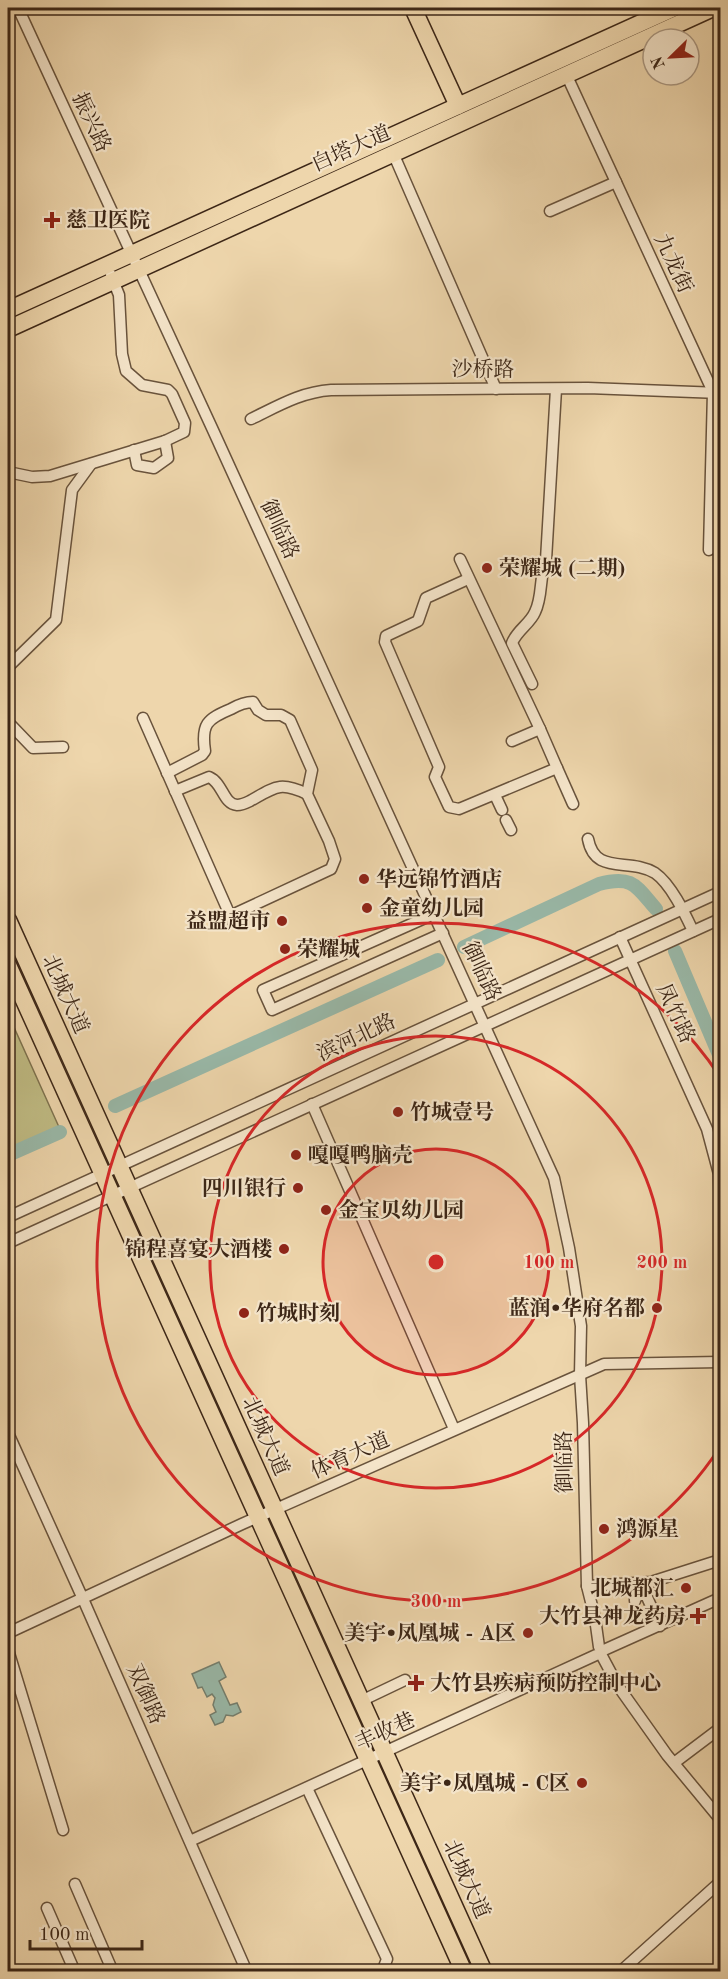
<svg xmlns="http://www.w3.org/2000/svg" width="728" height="1979" viewBox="0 0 728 1979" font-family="'Old Standard TT','Noto Serif SC',serif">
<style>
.green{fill:#c0bc84;stroke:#7e724e;stroke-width:1.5}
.water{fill:#99b9a9;stroke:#747f6f;stroke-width:1.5}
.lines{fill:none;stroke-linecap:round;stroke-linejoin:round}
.river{stroke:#99b9a9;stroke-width:14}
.minor-casing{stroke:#69533c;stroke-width:13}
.highway-casing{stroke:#3d2717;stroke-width:19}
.minor{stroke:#f4e4c9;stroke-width:10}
.highway{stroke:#eed6ac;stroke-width:16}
.ring{fill:none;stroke:#d62828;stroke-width:3}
.poi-dot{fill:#8f2418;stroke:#f4e4c9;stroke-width:2}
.labels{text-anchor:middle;stroke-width:4.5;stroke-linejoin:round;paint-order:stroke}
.street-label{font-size:21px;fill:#3d2717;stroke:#f4e4c9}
.poi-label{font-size:21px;font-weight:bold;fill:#3d2717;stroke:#f4e4c9;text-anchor:start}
.centre{fill:#d62828;stroke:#f4e4c9;stroke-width:3}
.ring-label{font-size:18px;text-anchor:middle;font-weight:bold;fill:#d62828;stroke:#f4e4c9;stroke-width:4.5;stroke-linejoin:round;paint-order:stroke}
</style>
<rect width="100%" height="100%" fill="#eed6ac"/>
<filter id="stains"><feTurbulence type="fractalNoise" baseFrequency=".00333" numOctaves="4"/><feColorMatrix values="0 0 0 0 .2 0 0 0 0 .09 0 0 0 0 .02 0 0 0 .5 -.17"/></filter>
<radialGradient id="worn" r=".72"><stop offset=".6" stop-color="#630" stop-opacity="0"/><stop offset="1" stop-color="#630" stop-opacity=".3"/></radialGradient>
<polygon class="green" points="8,1014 59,1127 8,1150"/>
<polygon class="water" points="219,1662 226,1677 219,1681 230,1705 237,1703 241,1712 233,1716 226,1715 223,1722 215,1725 210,1715 216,1712 213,1705 215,1698 212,1694 207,1697 202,1687 198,1688 192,1674"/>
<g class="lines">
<g class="river">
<path d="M464,947L599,884C633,875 636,886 656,909"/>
<polyline points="675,951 720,1057"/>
<polyline points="115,1106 438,960"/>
<polyline points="8,1155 60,1132"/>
</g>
<g class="minor-casing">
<g id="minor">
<polyline points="18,8 212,428 554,1178 569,1248 581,1326 580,1375 583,1423 587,1586 595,1618 599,1647"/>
<polyline points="566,74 713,392 709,550"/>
<polyline points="393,153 496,389"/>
<polyline points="550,211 616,182"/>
<path d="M251,419C278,406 301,392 331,390L588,388L720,393"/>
<polyline points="134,450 137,465 154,468 168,458 165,441"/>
<polyline points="8,472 32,477 50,476 165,441 184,432 185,423 172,394 168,390 142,385 126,371 122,354 119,295 111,275"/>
<polyline points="460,559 540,729"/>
<polyline points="468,579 426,598 418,621 386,636 385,642 439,767 435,777 449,807 459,809 557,768 540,729 512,741"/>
<polyline points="8,667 56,620 72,490 91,464"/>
<path d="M532,684L512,643C517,630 530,624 535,612C543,596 539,577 546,560L556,389"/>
<polyline points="143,718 233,922"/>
<polyline points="8,722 33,748 63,747"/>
<polyline points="557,768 573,804"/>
<path d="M167,773L202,755L205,751C201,724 207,719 231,709C238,705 245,702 253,702L258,710L266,715H281L290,720L312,770L307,794L329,841L335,859L331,869L230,916"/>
<path d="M175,791L209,777C223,783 223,804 237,805C242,805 246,803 250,801C275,787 280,781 307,794"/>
<polyline points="495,795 502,810"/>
<polyline points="506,820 511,830"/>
<path d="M588,839C595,876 629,857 655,873C671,884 685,914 693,931"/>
<polyline points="434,914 263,990 272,1010 443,933"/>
<polyline points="620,937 707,1129 719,1174 720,1209"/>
<polyline points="312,1104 454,1429"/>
<polyline points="8,1217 720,892"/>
<polyline points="8,1243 720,919"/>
<polyline points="8,1433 83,1599 247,1972"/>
<polyline points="587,1586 651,1582 720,1560"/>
<polyline points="635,1601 635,1598 640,1595 646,1595 660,1626"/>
<polyline points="8,1633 242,1524 604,1364 720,1362"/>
<polyline points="8,1650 63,1830"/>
<polyline points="604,1650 720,1598"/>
<polyline points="602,1656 618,1686 667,1755 720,1819"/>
<polyline points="361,1701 405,1680"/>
<polyline points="674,1763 719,1729 720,1731"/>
<polyline points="307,1788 387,1959 382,1972"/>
<polyline points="190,1841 596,1655"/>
<polyline points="75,1884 113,1972"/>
<polyline points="47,1908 75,1972"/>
<polyline points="620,1972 720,1882"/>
</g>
</g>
<g class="highway-casing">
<g id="highway">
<polyline points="413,8 458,106"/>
<polyline points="8,310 674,8"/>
<polyline points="8,329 713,8"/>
<polyline points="8,920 484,1972"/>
<polyline points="8,965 464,1972"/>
</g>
</g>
<use href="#minor" class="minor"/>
<use href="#highway" class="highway"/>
</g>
<circle cx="436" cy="1262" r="113" fill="#d62828" fill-opacity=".12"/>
<g class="ring">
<circle cx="436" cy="1262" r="113"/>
<circle cx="436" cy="1262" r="226"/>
<path d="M720 1447A339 339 0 1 1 720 1077"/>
</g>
<g class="poi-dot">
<path d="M49 211h6v6h6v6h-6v6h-6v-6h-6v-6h6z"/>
<circle cx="487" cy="568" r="6"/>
<circle cx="364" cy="879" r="6"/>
<circle cx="367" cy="908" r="6"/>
<circle cx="282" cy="921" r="6"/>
<circle cx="285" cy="949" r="6"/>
<circle cx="398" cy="1112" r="6"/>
<circle cx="296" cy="1155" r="6"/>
<circle cx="298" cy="1188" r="6"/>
<circle cx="326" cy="1210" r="6"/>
<circle cx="284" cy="1249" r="6"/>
<circle cx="657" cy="1308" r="6"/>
<circle cx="244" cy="1313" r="6"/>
<circle cx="604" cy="1529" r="6"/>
<circle cx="686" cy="1588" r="6"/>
<path d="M695 1607h6v6h6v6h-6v6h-6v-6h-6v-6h6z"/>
<circle cx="528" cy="1633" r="6"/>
<path d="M413 1674h6v6h6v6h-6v6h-6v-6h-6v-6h6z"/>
<circle cx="582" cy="1783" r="6"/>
</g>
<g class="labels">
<g class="street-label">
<text transform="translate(92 122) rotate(65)" y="7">振兴路</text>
<text transform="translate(351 148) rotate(-24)" y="7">白塔大道</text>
<text transform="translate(674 263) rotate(65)" y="7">九龙街</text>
<text x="483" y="376">沙桥路</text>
<text transform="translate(280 529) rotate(65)" y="7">御临路</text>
<text transform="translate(482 971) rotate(65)" y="7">御临路</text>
<text transform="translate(66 994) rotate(66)" y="7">北城大道</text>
<text transform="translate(676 1013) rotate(65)" y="7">凤竹路</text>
<text transform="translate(356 1037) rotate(-25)" y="7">滨河北路</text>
<text transform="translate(266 1436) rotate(66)" y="7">北城大道</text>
<text transform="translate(350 1455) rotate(-24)" y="7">体育大道</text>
<text transform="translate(564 1462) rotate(-91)" y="7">御临路</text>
<text transform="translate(146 1694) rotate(66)" y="7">双御路</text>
<text transform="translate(385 1731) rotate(-24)" y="7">丰收巷</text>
<text transform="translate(467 1879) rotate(66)" y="7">北城大道</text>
</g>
<g class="poi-label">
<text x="66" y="227">慈卫医院</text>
<text x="499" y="575">荣耀城 (二期)</text>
<text x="376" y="886">华远锦竹酒店</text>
<text x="379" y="915">金童幼儿园</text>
<text x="270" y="928" text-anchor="end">益盟超市</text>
<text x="297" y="956">荣耀城</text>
<text x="410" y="1119">竹城壹号</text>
<text x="308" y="1162">嘎嘎鸭脑壳</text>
<text x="286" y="1195" text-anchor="end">四川银行</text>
<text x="338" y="1217">金宝贝幼儿园</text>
<text x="272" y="1256" text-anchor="end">锦程喜宴大酒楼</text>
<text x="645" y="1315" text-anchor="end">蓝润•华府名都</text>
<text x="256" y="1320">竹城时刻</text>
<text x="616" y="1536">鸿源星</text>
<text x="674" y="1595" text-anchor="end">北城都汇</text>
<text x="686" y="1623" text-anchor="end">大竹县神龙药房</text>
<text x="516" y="1640" text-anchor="end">美宇•凤凰城 - A区</text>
<text x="430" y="1690">大竹县疾病预防控制中心</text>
<text x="570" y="1790" text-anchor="end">美宇•凤凰城 - C区</text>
</g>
</g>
<circle cx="436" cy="1262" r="9" class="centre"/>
<g class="ring-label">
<text x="549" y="1268">100 m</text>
<text x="662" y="1268">200 m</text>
<text x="436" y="1607">300 m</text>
</g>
<rect width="728" height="1979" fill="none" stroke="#eed6ac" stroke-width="30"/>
<rect x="9" y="9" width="710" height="1961" fill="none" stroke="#3d2717" stroke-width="3"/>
<rect x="15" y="15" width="698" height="1949" fill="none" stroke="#3d2717" stroke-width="1.5"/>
<g transform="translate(671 57) rotate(246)"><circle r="28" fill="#f4e4c9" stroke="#ab9882" stroke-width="1.5"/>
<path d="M0-4.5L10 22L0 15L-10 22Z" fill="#8f2418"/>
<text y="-9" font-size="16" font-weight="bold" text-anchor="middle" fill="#3d2717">N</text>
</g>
<path d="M30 1940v9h112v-9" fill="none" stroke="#3d2717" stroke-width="3"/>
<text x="39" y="1940" font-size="18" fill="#3d2717" stroke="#f4e4c9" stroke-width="4.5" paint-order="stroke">100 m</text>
<rect width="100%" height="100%" filter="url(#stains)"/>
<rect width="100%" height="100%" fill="url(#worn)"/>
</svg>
